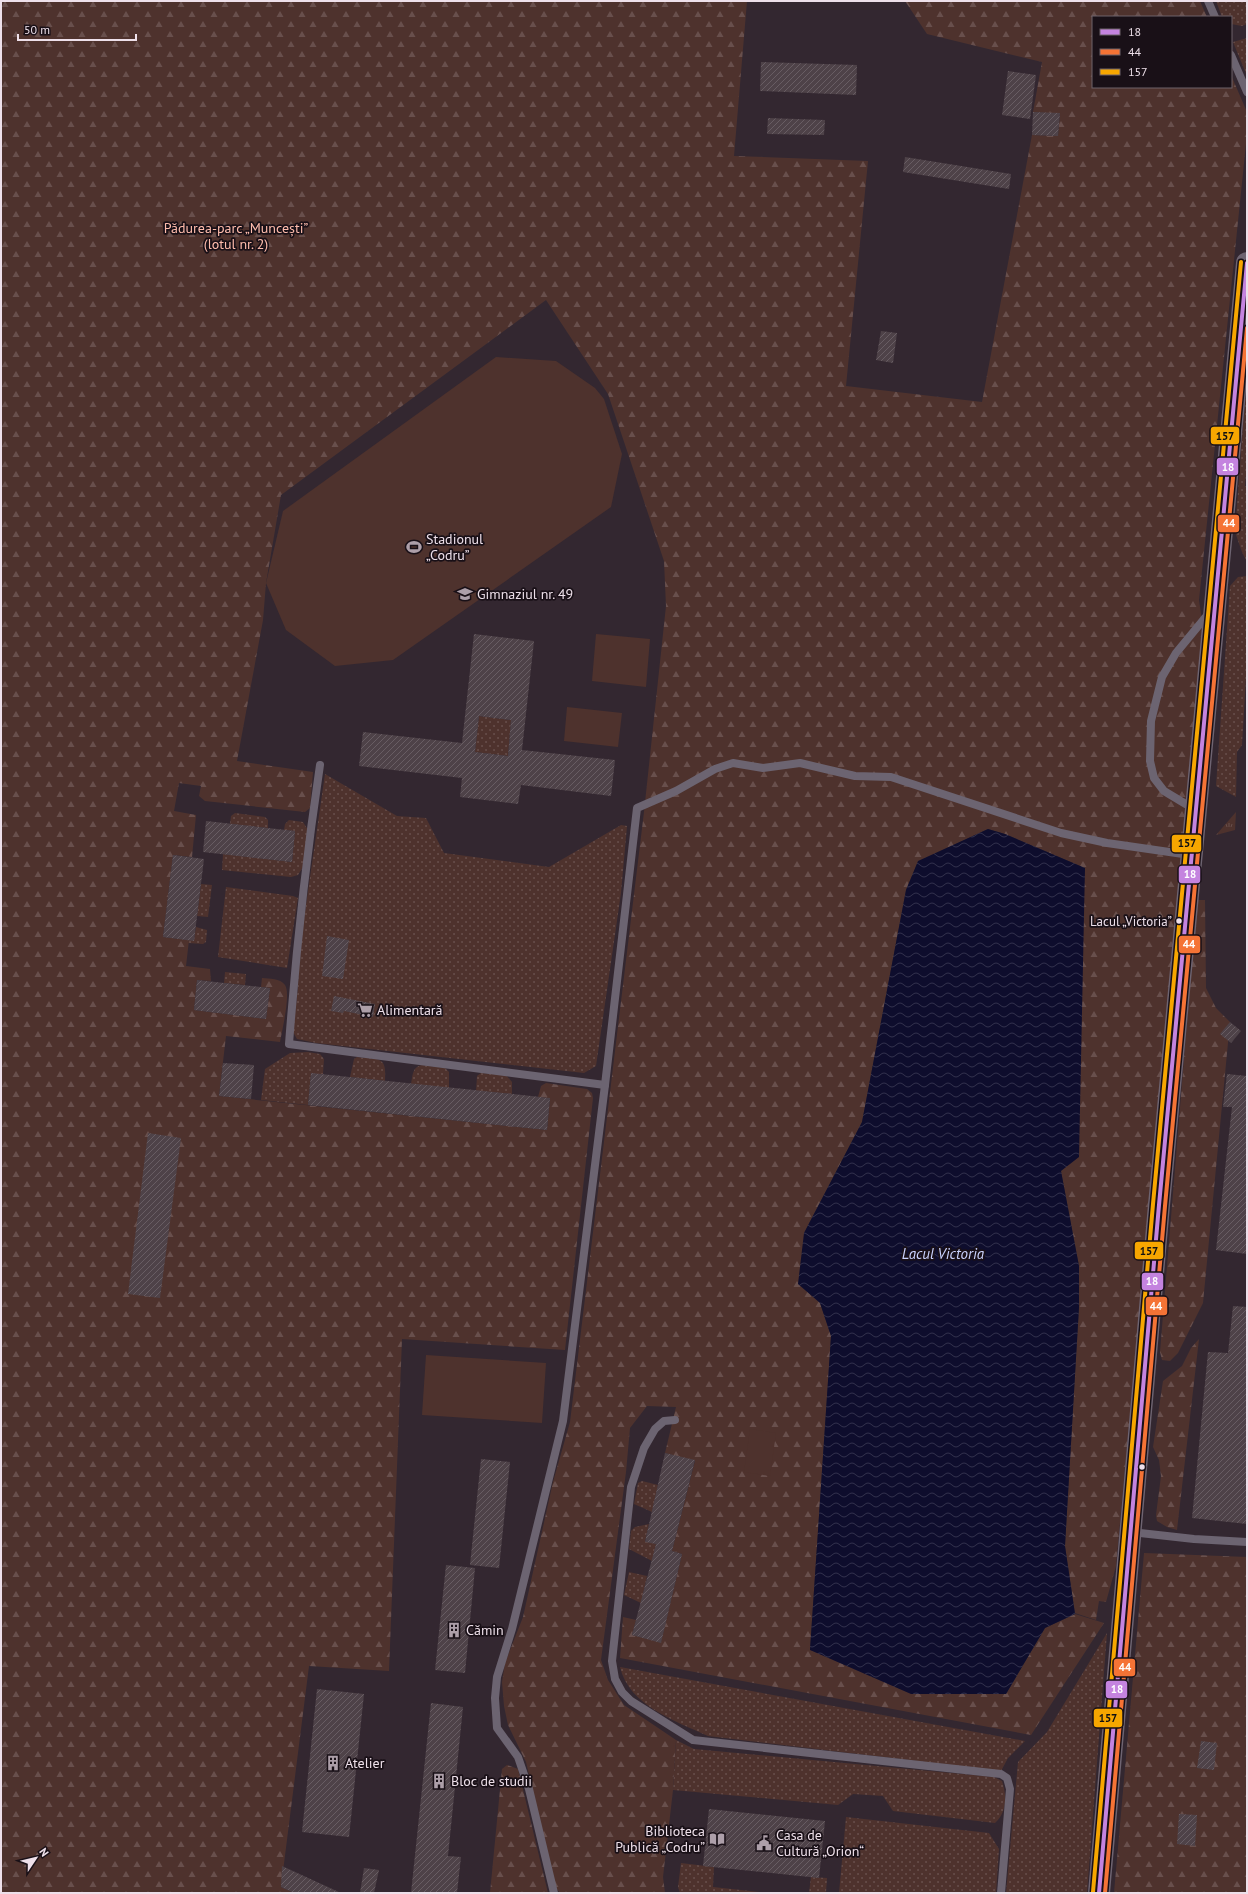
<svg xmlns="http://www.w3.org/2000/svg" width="1248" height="1894" viewBox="0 0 1248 1894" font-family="'PT Sans',sans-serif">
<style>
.grass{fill:url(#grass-tufts)}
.forest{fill:url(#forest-firs)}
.garden{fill:url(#garden-dots)}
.pitch{fill:#4e322d}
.water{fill:url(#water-waves)}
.building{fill:url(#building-hatch);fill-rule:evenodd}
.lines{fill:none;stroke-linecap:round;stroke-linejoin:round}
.lane{stroke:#6c6471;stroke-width:8}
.primary{stroke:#6e6471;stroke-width:22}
.bus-1-casing{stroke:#191017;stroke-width:7}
.bus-2-casing{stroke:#191017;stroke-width:7}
.bus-3-casing{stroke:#191017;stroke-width:7}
.bus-1{stroke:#c483df;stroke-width:4}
.bus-2{stroke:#f57335;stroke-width:4}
.bus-3{stroke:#f7a600;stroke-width:4}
.bus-dot{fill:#eee0ea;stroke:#191017;stroke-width:1.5}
.labels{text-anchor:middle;stroke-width:3.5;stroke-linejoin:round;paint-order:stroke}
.bus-label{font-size:13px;fill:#eee0ea;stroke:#191017;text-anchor:end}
.park-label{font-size:14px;fill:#ffbdad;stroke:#191017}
.poi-label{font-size:14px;fill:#eee0ea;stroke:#191017;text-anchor:start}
.water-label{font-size:15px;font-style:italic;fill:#cad2fd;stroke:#191017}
.line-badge{stroke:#191017;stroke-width:1.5}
.badge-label{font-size:11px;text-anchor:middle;font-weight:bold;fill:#fff}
.pale-badge-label{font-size:11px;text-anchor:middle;font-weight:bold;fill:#111}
</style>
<defs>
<pattern id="grass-tufts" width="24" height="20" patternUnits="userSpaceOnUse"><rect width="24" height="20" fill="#4e322d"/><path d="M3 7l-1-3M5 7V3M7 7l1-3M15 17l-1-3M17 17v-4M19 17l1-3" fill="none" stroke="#684f4c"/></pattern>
<pattern id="forest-firs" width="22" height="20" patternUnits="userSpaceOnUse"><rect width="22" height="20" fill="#4e322d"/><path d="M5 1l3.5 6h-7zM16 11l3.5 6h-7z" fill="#684f4c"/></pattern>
<pattern id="garden-dots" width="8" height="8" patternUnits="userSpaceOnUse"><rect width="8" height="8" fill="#4e322d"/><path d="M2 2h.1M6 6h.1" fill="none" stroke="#684f4c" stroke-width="1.8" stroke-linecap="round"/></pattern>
<pattern id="water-waves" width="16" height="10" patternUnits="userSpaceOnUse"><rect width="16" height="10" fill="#0e0d2d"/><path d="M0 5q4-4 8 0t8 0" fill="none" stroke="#31304c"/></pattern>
<pattern id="building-hatch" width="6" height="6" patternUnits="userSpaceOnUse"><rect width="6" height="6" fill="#4e4248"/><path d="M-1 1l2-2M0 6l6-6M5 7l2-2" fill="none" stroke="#685d63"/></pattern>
</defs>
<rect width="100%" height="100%" fill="#332730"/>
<polygon class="grass" points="1236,812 1235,830 1216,835"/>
<g class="forest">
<path d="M1,1H747L734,156L868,161L846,386L982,402L1032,135L1058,136L1060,114L1033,112L1042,62L927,34L905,1H1200L1207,17H1093V87H1231V75L1247,112V134L1199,600L1204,635L1185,815L1116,1566L1106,1602L1099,1601L1096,1620L1075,1613L1065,1546L1079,1307V1266L1061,1171L1085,868L1005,834L988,829L918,862L906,890L862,1122L804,1233L820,1303L831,1336L810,1650L1006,1694L1045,1628L1075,1614L1104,1623L1031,1735L620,1658L623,1617L636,1620L632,1635L661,1642L682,1554L672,1551L695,1461L665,1453L676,1407L647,1406L630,1428L626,1472L601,1660L608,1680L624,1705L676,1740L673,1790L663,1877L665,1893H560L556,1888L526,1762L508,1725L504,1706L502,1682L505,1663L523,1617L553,1482L570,1422L644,812L666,606L664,561L608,394L546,300L281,495L266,583L263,620L237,761L313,772L310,808L305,812L205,801L199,796L201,786L179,783L174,811L196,815L192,857L173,855L163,937L189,940L186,966L210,969L211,981L197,980L194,1010L266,1019L270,988L261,987L262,978C269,979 280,978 285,985C291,994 282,1030 280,1042L226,1036L219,1096L547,1130L550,1099L538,1097L541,1086L546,1083L587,1089L592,1093L593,1098L565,1350L402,1339L389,1671L309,1666L281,1887L294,1893H1Z"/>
<polygon points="1197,900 1205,900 1206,988 1216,1008 1230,1022 1203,1303 1178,1353 1170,1361 1162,1360 1160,1352"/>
<polygon points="1199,1339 1177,1530 1167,1527 1157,1521 1156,1515 1161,1476 1159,1460 1153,1447 1163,1381 1182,1366 1191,1348"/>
<polygon points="1144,1553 1247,1557 1247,1893 1114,1893"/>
<polygon points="507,1765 518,1769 548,1893 490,1893 502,1769"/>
</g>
<g class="garden">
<polygon points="1216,1 1247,1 1247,24 1242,26 1231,24 1231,17 1222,17"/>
<polygon points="1247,38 1247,76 1233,42"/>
<polygon points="1245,399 1247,399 1247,463 1245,486 1247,487 1247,562 1242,552 1235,532"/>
<polygon points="1247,576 1247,661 1242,745 1237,752 1236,797 1216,786 1230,586 1238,577"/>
<polygon points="479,716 511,720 508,756 475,752"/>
<polygon points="325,774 397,816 426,818 444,853 549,867 621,825 627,826 621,893 596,1066 584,1073 316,1043 297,1039 293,1032 298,987 299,953"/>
<polygon points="235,813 265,817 268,820 268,828 230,824 231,816"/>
<polygon points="289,820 303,822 308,830 303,867 298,875 291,877 222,870 223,854 292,862 295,831 284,830 285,824"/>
<polygon points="201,884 212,885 208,917 197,916"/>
<polygon points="226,887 293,896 298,898 287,968 218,957"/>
<polygon points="196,927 207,930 206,942 203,944 188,943 189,940 194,940"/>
<polygon points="225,972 246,974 245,985 224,983"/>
<polygon points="308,1052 320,1054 324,1059 323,1074 311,1074 308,1105 261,1100 265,1069 290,1053"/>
<path d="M357,1057C379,1060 387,1055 385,1081L350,1077L354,1059Z"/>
<path d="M422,1065L445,1068L449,1072V1088L411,1084C413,1075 412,1067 422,1065Z"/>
<polygon points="481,1073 506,1075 512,1082 512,1094 476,1091 477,1076"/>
<polygon points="642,1481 658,1485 652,1512 634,1504 638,1483"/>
<polygon points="649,1524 645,1541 656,1544 652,1561 629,1549 631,1531 635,1527"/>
<polygon points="629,1572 647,1576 641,1603 624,1595"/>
<polygon points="1107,1633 1087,1893 1006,1893 1018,1762 1047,1732"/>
<path d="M620,1667L1025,1741L1008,1758L1001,1771L708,1736C676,1721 629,1706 620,1667Z"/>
<path d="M676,1740L694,1749L994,1777L1002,1781C1007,1796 1007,1812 995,1823L893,1811L883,1796L853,1794L838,1805L673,1790Z"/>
<polygon points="846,1817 989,1833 999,1849 996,1893 839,1893"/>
<polygon points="681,1863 714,1867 713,1887 768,1893 680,1893 678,1887"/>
<polygon points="811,1877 827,1878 826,1893 809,1893"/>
</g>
<g class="pitch">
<polygon points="496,357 556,361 595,388 604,399 622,454 611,507 393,660 335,666 286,630 266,583 283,511"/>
<polygon points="596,634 650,639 646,687 592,681"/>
<polygon points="567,707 622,713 618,747 564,741"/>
<polygon points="426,1355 546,1363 542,1423 422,1415"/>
<polygon points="750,1429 776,1433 770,1476 744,1472"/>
</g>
<polygon class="water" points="988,829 1005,834 1085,868 1079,1157 1061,1171 1079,1266 1079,1307 1065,1546 1075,1614 1045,1628 1006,1694 911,1694 810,1650 831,1336 820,1303 798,1284 804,1233 862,1122 906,890 918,861"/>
<g class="building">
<polygon points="761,62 857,65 856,95 760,91"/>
<polygon points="1008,71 1036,75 1030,119 1002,115"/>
<polygon points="1033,112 1060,113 1058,136 1032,135"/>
<polygon points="768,118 825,120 824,135 767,134"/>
<polygon points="905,157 1011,174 1009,189 903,172"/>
<polygon points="881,331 897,333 893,363 876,360"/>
<path d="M474,634L534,641L522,750L615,760L611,796L521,785L518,804L460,797L462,778L359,766L363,732L462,743ZM479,716L511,720L508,756L475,752Z"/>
<polygon points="206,821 295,831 292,862 203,852"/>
<polygon points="173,855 204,859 194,941 163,937"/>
<polygon points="327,936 349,940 343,979 322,976"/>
<polygon points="197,980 270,988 266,1019 194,1010"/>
<polygon points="334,996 375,1004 373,1017 344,1011 343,1013 331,1011"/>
<polygon points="1230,1022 1241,1031 1231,1043 1220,1034"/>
<polygon points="223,1063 254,1065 251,1099 219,1096"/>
<polygon points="311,1073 550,1098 547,1130 308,1105"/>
<polygon points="1227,1074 1247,1076 1247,1254 1216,1250 1232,1107 1223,1107"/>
<polygon points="148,1133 181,1138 160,1298 128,1294"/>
<polygon points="1233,1306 1247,1307 1247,1524 1192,1518 1208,1352 1228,1353"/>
<polygon points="665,1453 695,1460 672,1551 682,1554 661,1643 632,1635 656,1544 645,1542"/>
<polygon points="481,1459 510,1462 499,1568 470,1565"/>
<polygon points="446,1565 475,1568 465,1673 435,1670"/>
<polygon points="317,1689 364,1694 349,1837 302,1832"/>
<polygon points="431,1703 463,1707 448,1856 461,1857 457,1893 411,1893"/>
<polygon points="1201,1741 1217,1743 1214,1770 1197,1768"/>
<polygon points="709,1809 825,1821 819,1878 703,1866"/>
<polygon points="1179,1814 1197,1815 1195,1846 1177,1844"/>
<polygon points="282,1866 341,1893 294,1893 281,1887"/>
<polygon points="364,1868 379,1870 374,1893 360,1893"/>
</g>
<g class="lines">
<g class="lane">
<polyline points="1208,1 1215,17"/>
<polyline points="1231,55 1247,92"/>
<path d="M320,765C306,858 296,951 289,1044L605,1085"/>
<polyline points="1194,809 1164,791 1154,778 1150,761 1151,721 1162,677 1176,653 1209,613"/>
<polyline points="675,1420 664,1421 655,1429 644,1448 631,1487 612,1661 615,1679 622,1692 631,1701 693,1740 1001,1774 1007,1778 1010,1789 1001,1893"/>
<polyline points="1131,1532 1194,1539 1247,1542"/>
<polyline points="554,1893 529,1789 518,1757 497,1728 495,1698 497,1677 512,1629 563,1421 605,1085 637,808 676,791 715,769 733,763 763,768 800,763 855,776 891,777 1061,833 1107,843 1190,855"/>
</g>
<polyline class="primary" points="1099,1893 1159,1205 1247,263"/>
<g class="bus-1-casing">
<polyline id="bus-1" points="1099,1893 1159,1205 1247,263"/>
</g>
<g class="bus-2-casing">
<polyline id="bus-2" points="1105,1893 1165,1206 1247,328"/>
</g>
<g class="bus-3-casing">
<polyline id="bus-3" points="1093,1892 1153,1204 1241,262"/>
</g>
<use href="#bus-1" class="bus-1"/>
<use href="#bus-2" class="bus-2"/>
<use href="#bus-3" class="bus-3"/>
</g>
<defs>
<g id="stadium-bare" transform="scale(1.2)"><path d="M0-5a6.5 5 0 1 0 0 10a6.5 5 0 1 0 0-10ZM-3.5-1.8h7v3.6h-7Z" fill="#ad9fa9" stroke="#191017" stroke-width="2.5" paint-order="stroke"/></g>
<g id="school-bare" transform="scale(1.2)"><path d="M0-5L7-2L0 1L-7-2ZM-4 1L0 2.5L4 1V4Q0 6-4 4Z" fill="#ad9fa9" stroke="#191017" stroke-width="2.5" paint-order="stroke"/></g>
<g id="supermarket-bare" transform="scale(1.2)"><path d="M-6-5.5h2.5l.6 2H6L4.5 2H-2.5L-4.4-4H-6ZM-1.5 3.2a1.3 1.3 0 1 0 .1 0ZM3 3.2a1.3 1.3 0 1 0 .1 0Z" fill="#ad9fa9" stroke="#191017" stroke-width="2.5" paint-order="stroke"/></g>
<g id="building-bare" transform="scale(1.2)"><path d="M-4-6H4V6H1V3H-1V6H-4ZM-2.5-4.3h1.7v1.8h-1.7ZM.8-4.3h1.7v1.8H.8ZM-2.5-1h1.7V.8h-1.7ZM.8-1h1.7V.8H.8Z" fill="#ad9fa9" stroke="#191017" stroke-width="2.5" paint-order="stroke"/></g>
<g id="library-bare" transform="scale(1.2)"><path d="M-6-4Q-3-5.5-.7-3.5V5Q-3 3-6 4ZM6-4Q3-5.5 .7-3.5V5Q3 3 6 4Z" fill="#ad9fa9" stroke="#191017" stroke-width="2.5" paint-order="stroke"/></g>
<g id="civic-bare" transform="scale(1.2)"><path d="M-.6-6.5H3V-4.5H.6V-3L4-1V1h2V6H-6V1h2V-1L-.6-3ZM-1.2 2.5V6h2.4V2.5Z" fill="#ad9fa9" stroke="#191017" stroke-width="2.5" paint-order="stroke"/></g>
</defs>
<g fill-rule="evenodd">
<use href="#stadium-bare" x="414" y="547"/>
<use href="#school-bare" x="465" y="594"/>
<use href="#supermarket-bare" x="365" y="1010"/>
<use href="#building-bare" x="454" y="1630"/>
<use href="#building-bare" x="333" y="1763"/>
<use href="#building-bare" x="439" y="1781"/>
<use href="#library-bare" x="717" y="1839"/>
<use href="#civic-bare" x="764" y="1843"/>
</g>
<g class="bus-dot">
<circle cx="1179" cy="921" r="3.5"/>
<circle cx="1142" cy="1467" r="3.5"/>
</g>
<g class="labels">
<g class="bus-label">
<text x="1172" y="926">Lacul „Victoria”</text>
</g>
<g class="park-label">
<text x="236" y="233">Pădurea-parc „Muncești”<tspan x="236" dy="16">(lotul nr. 2)</tspan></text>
</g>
<g class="poi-label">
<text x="426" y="544">Stadionul<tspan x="426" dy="16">„Codru”</tspan></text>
<text x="477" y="599">Gimnaziul nr. 49</text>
<text x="377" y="1015">Alimentară</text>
<text x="466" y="1635">Cămin</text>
<text x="345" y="1768">Atelier</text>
<text x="451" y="1786">Bloc de studii</text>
<text x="705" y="1836" text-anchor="end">Biblioteca<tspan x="705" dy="16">Publică „Codru”</tspan></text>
<text x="776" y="1840">Casa de<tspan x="776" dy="16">Cultură „Orion“</tspan></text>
</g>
<g class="water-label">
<text x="943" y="1259">Lacul Victoria</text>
</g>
</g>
<g class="line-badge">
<rect x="1210" y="426" width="30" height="19" rx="4" fill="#f7a600"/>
<rect x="1216" y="457" width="23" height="19" rx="4" fill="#c483df"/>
<rect x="1217" y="514" width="23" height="19" rx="4" fill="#f57335"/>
<rect x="1171" y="834" width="31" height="19" rx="4" fill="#f7a600"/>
<rect x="1178" y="865" width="23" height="19" rx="4" fill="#c483df"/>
<rect x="1178" y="935" width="23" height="19" rx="4" fill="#f57335"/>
<rect x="1134" y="1241" width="30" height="19" rx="4" fill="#f7a600"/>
<rect x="1141" y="1272" width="23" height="19" rx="4" fill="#c483df"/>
<rect x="1145" y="1296" width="23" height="20" rx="4" fill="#f57335"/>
<rect x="1113" y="1658" width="23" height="19" rx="4" fill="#f57335"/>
<rect x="1105" y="1680" width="23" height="19" rx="4" fill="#c483df"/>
<rect x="1093" y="1708" width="30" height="20" rx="4" fill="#f7a600"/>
</g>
<g class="badge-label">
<text x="1228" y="471">18</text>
<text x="1229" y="527">44</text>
<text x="1190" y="878">18</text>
<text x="1189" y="948">44</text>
<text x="1152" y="1285">18</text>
<text x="1156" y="1310">44</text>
<text x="1125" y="1671">44</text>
<text x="1117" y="1693">18</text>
</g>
<g class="pale-badge-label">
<text x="1225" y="440">157</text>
<text x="1187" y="847">157</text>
<text x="1149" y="1255">157</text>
<text x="1108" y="1722">157</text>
</g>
<rect width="1248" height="1894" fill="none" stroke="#eee0ea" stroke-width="4"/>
<rect x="1092" y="16" width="140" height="72" fill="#191017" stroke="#6e636b"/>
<rect x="1100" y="29" width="20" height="6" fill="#c483df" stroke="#6e636b"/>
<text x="1128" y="36" font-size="12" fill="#eee0ea">18</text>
<rect x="1100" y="49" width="20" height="6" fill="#f57335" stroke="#6e636b"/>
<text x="1128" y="56" font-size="12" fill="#eee0ea">44</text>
<rect x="1100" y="69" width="20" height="6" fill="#f7a600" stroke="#6e636b"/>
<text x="1128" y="76" font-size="12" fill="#eee0ea">157</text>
<g transform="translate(36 1858) rotate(55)" stroke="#191017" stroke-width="3" paint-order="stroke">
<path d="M0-3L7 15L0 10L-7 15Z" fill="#eee0ea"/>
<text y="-6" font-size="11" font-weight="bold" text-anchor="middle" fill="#eee0ea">N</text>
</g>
<path d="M18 34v6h118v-6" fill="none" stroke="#eee0ea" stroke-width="2"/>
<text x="24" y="34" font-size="12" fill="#eee0ea" stroke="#191017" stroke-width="3" paint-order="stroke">50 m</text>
</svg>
